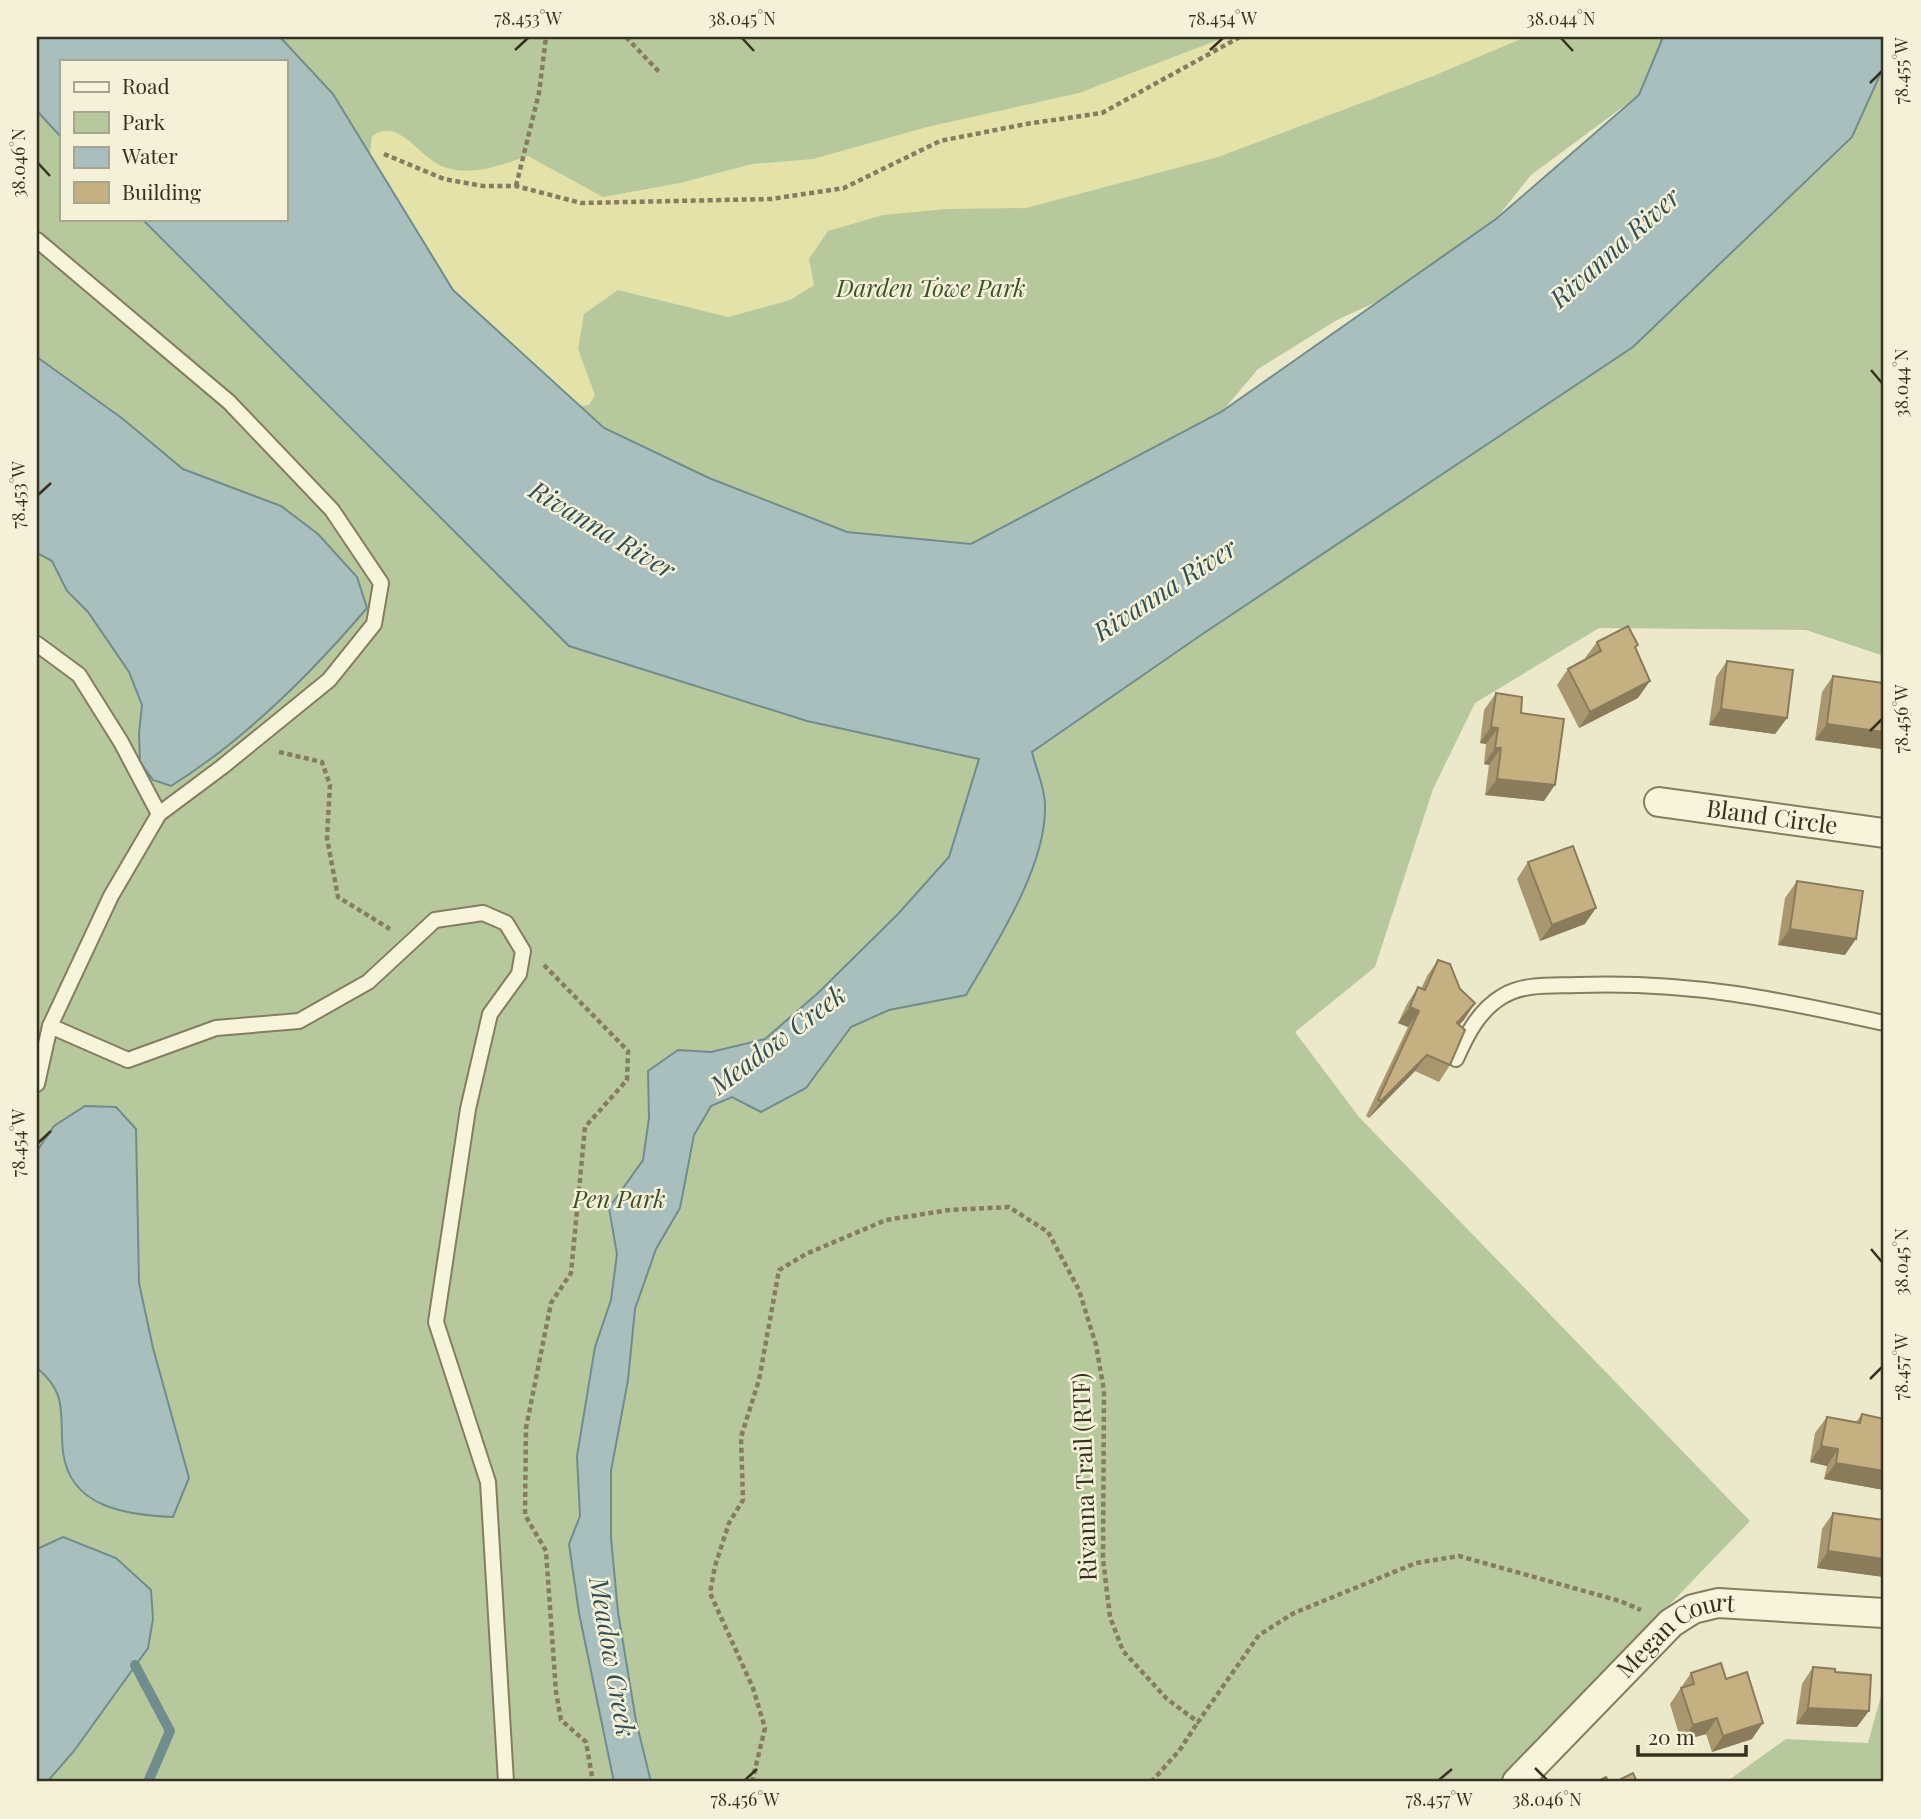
<svg xmlns="http://www.w3.org/2000/svg" width="1921" height="1819" viewBox="0 0 1921 1819" font-family="'Playfair Display',serif">
<style>
.green{fill:#b8c89d}
.sand{fill:#e3e3a9}
.water{fill:#a9bfbe;stroke:#708d8d;stroke-width:2}
.lines{fill:none;stroke-linecap:round;stroke-linejoin:round}
.stream{stroke:#708d8d;stroke-width:10}
.service-casing{stroke:#857d5f;stroke-width:18}
.minor-casing{stroke:#857d5f;stroke-width:32}
.path{stroke:#857d5f;stroke-width:4.5;stroke-dasharray:5 3.5;stroke-linecap:butt}
.service{stroke:#f6f5db;stroke-width:14}
.minor{stroke:#f6f5db;stroke-width:28}
.wall{fill:#a99770}
.shaded-wall{fill:#8a7b5b}
.building{fill:#c5b082;stroke:#8a7b5b;stroke-width:2}
.ticks{fill:none;stroke:#373121;stroke-width:2.5}
.labels{text-anchor:middle;stroke-width:5;stroke-linejoin:round;paint-order:stroke}
.park-label{font-size:24px;font-style:italic;fill:#3d512a;stroke:#f3f2d8}
.street-label{font-size:24px;fill:#373121;stroke:#f3f2d8}
.water-label{font-size:26px;font-style:italic;fill:#324e55;stroke:#f3f2d8}
.neatline{fill:none;stroke:#373121;stroke-width:2.5}
.ticks-label{font-size:18px;text-anchor:middle;fill:#373121}
</style>
<rect width="100%" height="100%" fill="#ebe9c9"/>
<g class="green">
<polygon points="37,37 61,61 61,219 228,219 1042,745 1201,635 1884,37 1884,656 1806,630 1599,628 1475,703 1433,789 1375,967 1295,1032 1359,1117 1750,1521 1499,1782 37,1782"/>
<polygon points="266,37 1668,37 1639,95 1531,175 1496,219 1398,292 1337,320 1258,369 1221,413 986,548 847,532 801,518 540,419"/>
<polygon points="1884,1685 1884,1782 1726,1782 1786,1739 1868,1743"/>
</g>
<path class="sand" d="M1226,37H1526L1433,76L1218,157L1026,208L946,209L883,215L828,231L809,259L814,285L790,300L728,317L618,290L584,314L578,349L595,395L589,405L579,406L453,290L370,155L372,136C399,116 419,158 444,167C473,177 500,165 528,156L603,197L680,183L752,164L813,159L927,127L1079,93Z"/>
<g class="water">
<path d="M37,37H280L333,94L453,290L604,428L709,478L847,532L971,544L1221,412L1496,219L1639,95L1663,37H1884V66L1852,137L1633,347L1201,635L1032,752C1036,769 1045,788 1045,805C1047,865 996,944 966,995L889,1010L851,1027L806,1088L761,1112L732,1097L711,1106L694,1135L680,1208L656,1249L635,1309L628,1380L611,1471V1538L618,1612L636,1721L651,1782H614L579,1613L569,1544L580,1516L577,1456L595,1347L611,1300L617,1254L609,1208L643,1160L649,1118L648,1071L678,1050L711,1052L765,1039L818,993L898,914L949,857L979,759L807,721L569,646L142,219H285V61H61V137L37,111Z"/>
<path d="M37,357L123,419L183,469L281,506L318,534L357,577L367,608C310,675 246,739 171,786L153,780L140,762L139,733L142,705L129,672L88,612L67,591L52,561L37,553Z"/>
<path d="M85,1106L116,1107L136,1129L139,1283L153,1348L189,1478L173,1517C127,1515 70,1508 63,1452C59,1415 69,1394 37,1368V1151L54,1126Z"/>
<polygon points="63,1537 116,1558 151,1590 153,1619 148,1648 74,1751 47,1782 37,1782 37,1549"/>
</g>
<g class="lines">
<polyline class="stream" points="135,1665 170,1731 148,1782"/>
<g class="service-casing">
<g id="service">
<polyline points="37,240 229,402 332,510 381,583 374,624 329,680 222,767 159,814 111,896 50,1026 37,1084"/>
<polyline points="37,644 79,675 121,742 159,814"/>
<polyline points="50,1026 128,1060 216,1028 299,1021 368,982 435,920 483,913 506,923 523,951 519,974 490,1014 468,1109 436,1322 488,1482 506,1782"/>
<path d="M1456,1059C1467,1034 1479,1010 1503,996C1525,983 1553,986 1577,985C1689,981 1776,999 1884,1023"/>
</g>
</g>
<g class="minor-casing">
<g id="minor">
<path id="s1" d="M1659,802L1884,833"/>
<path id="s2" d="M1517,1782L1671,1623L1693,1609L1718,1603L1884,1613"/>
</g>
</g>
<g class="path">
<polyline points="626,37 660,73"/>
<polyline points="384,154 444,179 483,186 516,186 581,203 771,199 844,188 940,141 1026,124 1102,113 1240,37"/>
<polyline points="516,186 539,93 546,37"/>
<polyline points="279,752 322,762 330,785 327,838 338,897 390,929"/>
<polyline points="544,965 628,1051 627,1080 585,1127 571,1273 551,1303 526,1428 525,1515 546,1551 556,1692 561,1720 586,1742 593,1782"/>
<polyline points="752,1782 765,1728 753,1688 710,1593 715,1566 729,1523 743,1500 741,1437 759,1380 779,1270 806,1254 886,1220 949,1210 1009,1207 1048,1232 1079,1290 1096,1345 1104,1391 1103,1559 1110,1617 1123,1651 1167,1699 1198,1722 1259,1635 1294,1613 1416,1563 1459,1556 1620,1601 1641,1610"/>
<polyline points="1151,1782 1179,1751 1198,1722"/>
</g>
<use href="#service" class="service"/>
<use href="#minor" class="minor"/>
</g>
<g class="wall">
<polygon points="1597,642 1636,649 1638,698 1579,728 1557,685 1568,669 1586,659 1585,658"/>
<polygon points="1727,661 1787,718 1775,734 1709,725 1716,677"/>
<polygon points="1833,676 1882,749 1815,740 1822,692"/>
<polygon points="1496,693 1521,713 1544,801 1485,795 1489,765 1484,764 1486,744 1480,743 1484,710"/>
<polygon points="1528,862 1585,924 1540,941 1517,879"/>
<polygon points="1797,881 1845,955 1778,945 1785,898"/>
<polygon points="1438,960 1460,989 1475,1003 1459,1025 1450,1065 1439,1082 1415,1071 1369,1118 1366,1116 1408,1027 1398,1023 1407,1004 1418,987 1421,989 1427,976"/>
<polygon points="1862,1414 1884,1419 1884,1490 1824,1479 1827,1466 1810,1462 1815,1433 1827,1417 1856,1422"/>
<polygon points="1833,1513 1884,1520 1884,1577 1817,1568 1822,1529"/>
<polygon points="1813,1667 1857,1727 1796,1724 1802,1684"/>
<polygon points="1691,1673 1726,1679 1752,1739 1712,1752 1706,1734 1681,1741 1670,1704"/>
</g>
<g class="shaded-wall">
<polygon points="1650,681 1638,698 1579,728 1590,712"/>
<polygon points="1721,709 1787,718 1775,734 1709,725"/>
<polygon points="1827,724 1884,732 1884,747 1882,749 1815,740"/>
<polygon points="1491,727 1498,728 1486,744 1480,743"/>
<polygon points="1495,748 1501,748 1489,765 1484,764"/>
<polygon points="1497,779 1555,785 1544,801 1485,795"/>
<polygon points="1596,908 1585,924 1540,941 1552,925"/>
<polygon points="1790,929 1856,939 1845,955 1778,945"/>
<polygon points="1475,1003 1464,1020 1445,1039 1457,1023"/>
<polygon points="1410,1007 1419,1011 1408,1027 1398,1023"/>
<polygon points="1427,1055 1415,1071 1369,1118 1381,1101"/>
<polygon points="1821,1446 1838,1449 1827,1466 1810,1462"/>
<polygon points="1836,1463 1884,1471 1884,1490 1824,1479"/>
<polygon points="1828,1551 1884,1559 1884,1577 1817,1568"/>
<polygon points="1808,1708 1869,1711 1857,1727 1796,1724"/>
<polygon points="1717,1718 1706,1734 1681,1741 1693,1725"/>
<polygon points="1763,1723 1752,1739 1712,1752 1723,1736"/>
</g>
<g class="building">
<polygon points="1628,626 1638,645 1635,647 1650,681 1590,712 1568,669 1601,651 1597,642"/>
<polygon points="1727,661 1793,670 1787,718 1721,709"/>
<polygon points="1833,676 1884,683 1884,732 1827,724"/>
<polygon points="1496,693 1522,697 1521,713 1564,719 1555,785 1497,779 1501,748 1495,748 1498,728 1491,727"/>
<polygon points="1573,846 1596,908 1552,925 1528,862"/>
<polygon points="1797,881 1863,891 1856,939 1790,929"/>
<polygon points="1438,960 1450,964 1460,989 1475,1003 1457,1023 1465,1030 1450,1065 1427,1055 1381,1101 1378,1100 1419,1011 1410,1007 1418,987 1425,990"/>
<polygon points="1862,1414 1884,1419 1884,1471 1836,1463 1838,1449 1821,1446 1827,1417 1860,1423"/>
<polygon points="1833,1513 1884,1520 1884,1559 1828,1551"/>
<polygon points="1721,1663 1726,1679 1747,1672 1763,1723 1723,1736 1717,1718 1693,1725 1681,1688 1694,1684 1691,1673"/>
<polygon points="1813,1667 1835,1669 1835,1672 1871,1675 1869,1711 1808,1708"/>
<polygon points="1633,1773 1637,1782 1615,1782"/>
<polygon points="1606,1777 1609,1782 1596,1782"/>
</g>
<path class="ticks" d="M742,38L754,51M1561,38L1573,51M515,50L528,38M1210,50L1223,38M1870,83L1882,71M38,163L50,176M1871,370L1882,383M38,495L51,483M1870,731L1882,719M38,1143L51,1131M1871,1249L1882,1262M1870,1379L1882,1367M1535,1768L1547,1780M745,1780L757,1769M1439,1780L1452,1769"/>
<g class="labels">
<g class="park-label">
<text x="931" y="297">Darden Towe Park</text>
<text x="619" y="1208">Pen Park</text>
</g>
<g class="street-label">
<text dy="8" stroke="none"><textPath href="#s1" startOffset="114">Bland Circle</textPath></text>
<text transform="translate(1085 1477) rotate(-92)" y="8">Rivanna Trail (RTF)</text>
<text dy="8" stroke="none"><textPath href="#s2" startOffset="220">Megan Court</textPath></text>
</g>
<g class="water-label">
<text transform="translate(1615 248) rotate(-42)" y="9">Rivanna River</text>
<text transform="translate(602 530) rotate(31)" y="9">Rivanna River</text>
<text transform="translate(1165 590) rotate(-33)" y="9">Rivanna River</text>
<text transform="translate(778 1040) rotate(-37)" y="9">Meadow Creek</text>
<text transform="translate(612 1657) rotate(80)" y="9">Meadow Creek</text>
</g>
</g>
<rect width="1921" height="1819" fill="none" stroke="#f3f2d8" stroke-width="77"/>
<rect x="60" y="60" width="228" height="161" fill="#f3f2d8" stroke="#a8a58f" stroke-width="2"/>
<rect x="74" y="82" width="35" height="10" fill="#f6f5db" stroke="#a8a58f" stroke-width="2"/>
<text x="122" y="94" font-size="21" fill="#373121">Road</text>
<rect x="74" y="112" width="35" height="21" fill="#b8c89d" stroke="#a8a58f" stroke-width="2"/>
<text x="122" y="130" font-size="21" fill="#373121">Park</text>
<rect x="74" y="147" width="35" height="21" fill="#a9bfbe" stroke="#a8a58f" stroke-width="2"/>
<text x="122" y="164" font-size="21" fill="#373121">Water</text>
<rect x="74" y="182" width="35" height="21" fill="#c5b082" stroke="#a8a58f" stroke-width="2"/>
<text x="122" y="200" font-size="21" fill="#373121">Building</text>
<path d="M1638 1745v10h108v-10" fill="none" stroke="#373121" stroke-width="3.5"/>
<text x="1648" y="1745" font-size="21" fill="#373121" stroke="#f3f2d8" stroke-width="5" paint-order="stroke">20 m</text>
<rect x="38" y="38" width="1844" height="1742" class="neatline"/>
<g class="ticks-label">
<text x="528" y="25">78.453°W</text>
<text x="742" y="25">38.045°N</text>
<text x="1223" y="25">78.454°W</text>
<text x="1561" y="25">38.044°N</text>
<text transform="translate(1902 71) rotate(-90)" y="6">78.455°W</text>
<text transform="translate(19 163) rotate(-90)" y="6">38.046°N</text>
<text transform="translate(1902 383) rotate(-90)" y="6">38.044°N</text>
<text transform="translate(19 495) rotate(-90)" y="6">78.453°W</text>
<text transform="translate(1902 719) rotate(-90)" y="6">78.456°W</text>
<text transform="translate(19 1143) rotate(-90)" y="6">78.454°W</text>
<text transform="translate(1902 1262) rotate(-90)" y="6">38.045°N</text>
<text transform="translate(1902 1367) rotate(-90)" y="6">78.457°W</text>
<text x="745" y="1806">78.456°W</text>
<text x="1439" y="1806">78.457°W</text>
<text x="1547" y="1806">38.046°N</text>
</g>
</svg>
